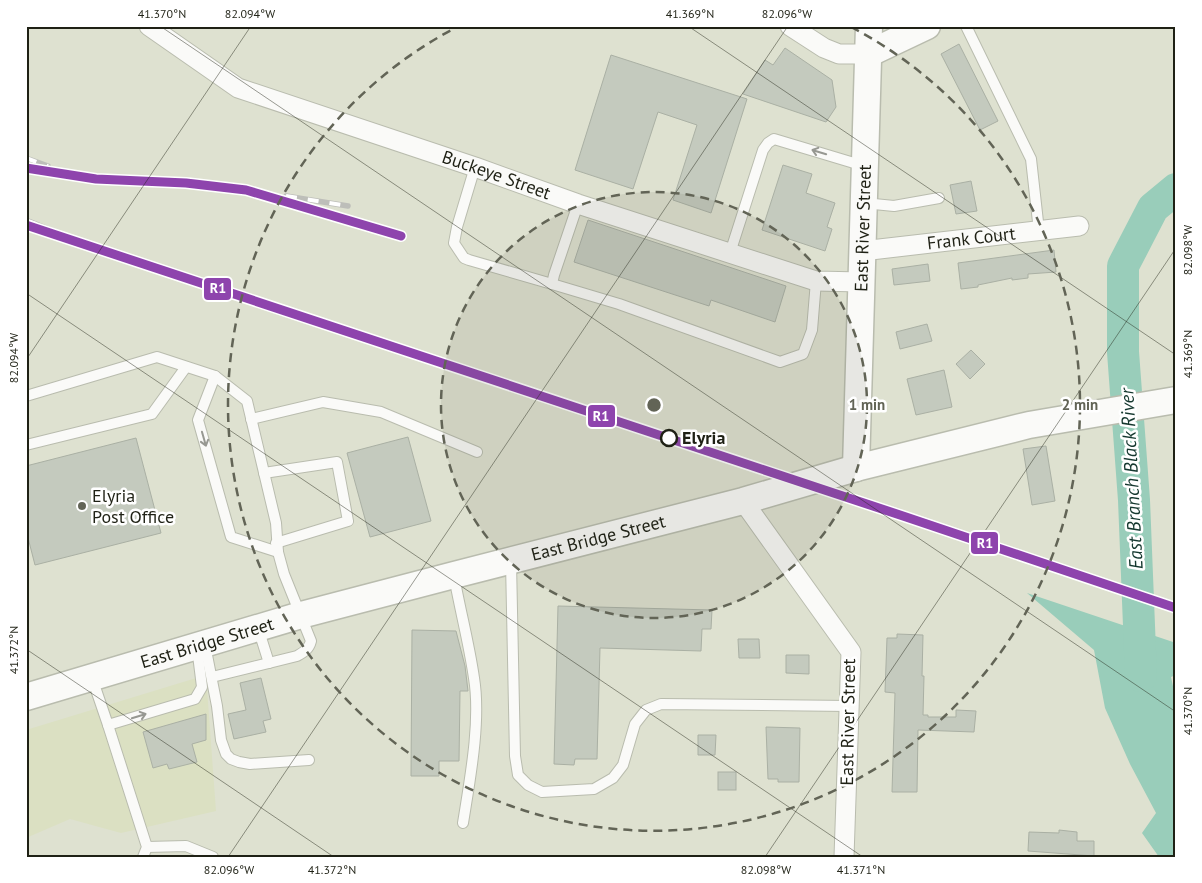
<svg xmlns="http://www.w3.org/2000/svg" width="1202" height="883" viewBox="0 0 1202 883" font-family="'PT Sans',sans-serif">
<style>
.built{fill:#dbe0c2}
.water{fill:#99cdba}
.lines{fill:none;stroke-linecap:round;stroke-linejoin:round}
.river{stroke:#99cdba;stroke-width:32}
.building{fill:#c4cabe;stroke:#aab0a4}
.lane-casing{stroke:#b9bcae;stroke-width:12}
.street-casing{stroke:#b9bcae;stroke-width:21}
.secondary-casing{stroke:#b9bcae;stroke-width:29}
.lane{stroke:#fafaf8;stroke-width:10}
.street{stroke:#fafaf8;stroke-width:19}
.secondary{stroke:#fafaf8;stroke-width:26}
.rail-casing{stroke:#bdbeb9;stroke-width:5.5}
.rail{stroke:#fff;stroke-width:4;stroke-dasharray:11;stroke-linecap:butt}
.rail-1-casing{stroke:#fff;stroke-width:12}
.rail-1{stroke:#8e44ad;stroke-width:9}
.oneway{stroke:#979892}
.ticks{fill:none;stroke:#1f2115;stroke-width:1;stroke-opacity:0.45}
.ring{fill:none;stroke:#626456;stroke-width:2.5;stroke-dasharray:9 6}
.stop-dot{fill:#fff;stroke:#1f2115;stroke-width:2.5}
.poi-dot{fill:#626456;stroke:#fff;stroke-width:2}
.labels{text-anchor:middle;stroke-width:5;stroke-linejoin:round;paint-order:stroke}
.street-label{font-size:18px;fill:#1f2115;stroke:#fff}
.stop-label{font-size:18px;font-weight:bold;fill:#1f2115;stroke:#fff;text-anchor:start}
.poi-label{font-size:18px;fill:#1f2115;stroke:#fff;text-anchor:start}
.water-label{font-size:19px;font-style:italic;fill:#15382f;stroke:#fff}
.centre{fill:#626456;stroke:#fff;stroke-width:2.5}
.ring-label{font-size:15px;text-anchor:middle;font-weight:bold;fill:#626456;stroke:#fff;stroke-width:5;stroke-linejoin:round;paint-order:stroke}
.line-badge{stroke:#fff;stroke-width:2}
.badge-label{font-size:14px;text-anchor:middle;font-weight:bold;fill:#fff}
.neatline{fill:none;stroke:#1f2115;stroke-width:2}
.ticks-label{font-size:12px;text-anchor:middle;fill:#1f2115}
</style>
<rect width="100%" height="100%" fill="#dee1d0"/>
<polygon class="built" points="206,675 216,811 121,833 70,819 26,838 26,730"/>
<polygon class="water" points="1027,593 1176,643 1176,675 1171,677 1176,700 1176,857 1159,857 1142,833 1156,813 1130,764 1105,708 1094,650"/>
<g class="lines">
<polyline class="river" points="1141,676 1134,500 1123,352 1123,266 1153,208 1176,189"/>
</g>
<g class="building">
<polygon points="959,44 998,121 980,130 941,54"/>
<polygon points="785,48 832,80 836,107 826,122 743,94 765,60 773,65"/>
<polygon points="611,55 747,99 711,213 673,200 697,125 658,112 633,189 575,170"/>
<polygon points="783,165 812,174 806,193 835,203 827,227 832,229 825,251 762,230"/>
<polygon points="971,181 977,211 956,214 950,185"/>
<polygon points="588,220 786,286 775,322 711,300 709,306 574,262"/>
<polygon points="1054,250 1056,272 1028,274 1028,278 1012,280 1012,278 978,285 978,287 961,289 958,263"/>
<polygon points="928,264 930,281 894,285 892,269"/>
<polygon points="927,324 932,341 900,349 896,332"/>
<polygon points="971,350 985,364 970,379 956,364"/>
<polygon points="944,370 952,407 916,415 907,379"/>
<polygon points="408,437 431,521 370,537 347,453"/>
<polygon points="136,438 161,533 35,565 26,530 26,466"/>
<polygon points="1046,446 1055,501 1032,505 1023,449"/>
<polygon points="558,606 712,610 711,629 702,629 701,651 600,648 597,759 575,759 574,765 554,764"/>
<polygon points="412,630 456,631 465,666 468,691 460,691 459,761 439,761 439,776 411,776"/>
<polygon points="897,634 923,635 922,676 924,676 923,715 928,715 928,717 956,717 956,710 976,711 974,732 918,730 917,792 892,792 895,693 885,692 887,638 897,638"/>
<polygon points="738,639 759,639 760,658 739,658"/>
<polygon points="786,655 809,655 809,674 786,673"/>
<polygon points="261,678 271,719 263,721 266,732 234,739 228,714 246,710 240,683"/>
<polygon points="206,714 206,740 192,744 197,762 169,769 167,764 153,768 143,732"/>
<polygon points="766,727 800,728 799,782 778,782 778,779 768,779"/>
<polygon points="698,735 716,735 715,755 698,755"/>
<rect x="718" y="772" width="18" height="18"/>
<polygon points="1059,830 1077,832 1077,841 1094,841 1094,856 1028,851 1029,832 1059,833"/>
</g>
<g class="lines">
<g class="lane-casing">
<g id="lane">
<polyline points="966,26 1031,159 1039,231"/>
<polyline points="475,167 457,227 454,243 464,258 469,260 552,284"/>
<polyline points="864,203 894,206 939,198"/>
<polyline points="578,204 554,275 552,284 619,304 780,362 803,354 812,330 816,281"/>
<polyline points="730,253 763,150 768,143 774,139 864,166"/>
<polyline points="215,376 198,420 231,537 278,552"/>
<path d="M26,396L157,357L215,376L247,401L276,523L278,552L284,574L311,641C309,649 304,652 297,656L212,677"/>
<polyline points="251,419 323,402 381,412 477,452"/>
<polyline points="26,445 152,414 186,367"/>
<polyline points="264,473 337,462 348,521 276,543"/>
<polyline points="511,562 515,756 518,775 528,785 542,792 594,789 613,778 623,765 635,724 646,710 661,704 849,706"/>
<path d="M454,576C460,610 469,643 474,678C481,721 470,779 463,823"/>
<polyline points="258,628 269,663"/>
<polyline points="205,645 217,706 221,740 226,754 231,759 239,762 250,764 309,760"/>
<polyline points="92,678 108,725 195,699 202,687 197,647"/>
<polyline points="108,725 147,847 143,857"/>
<polyline points="147,847 186,846 213,857"/>
</g>
</g>
<g class="street-casing">
<g id="street">
<path id="s1" d="M149,26L238,88L475,167L578,204L816,281L861,282"/>
<polyline points="790,26 824,48 839,54 868,54"/>
<path id="s2" d="M862,251L1079,226"/>
<polyline points="743,501 851,652 844,857"/>
</g>
</g>
<g class="secondary-casing">
<g id="secondary">
<polyline points="868,54 927,26"/>
<path id="s3" d="M856,468L869,26"/>
<path id="s4" d="M26,697L301,615L454,575L743,501L856,468L1029,425L1176,400"/>
</g>
</g>
<use href="#lane" class="lane"/>
<use href="#street" class="street"/>
<use href="#secondary" class="secondary"/>
<g class="rail-casing">
<g id="rail">
<polyline points="26,158 48,166"/>
<polyline points="26,168 96,179 186,183 246,190 401,236"/>
<polyline points="286,196 348,206"/>
<polyline points="26,220 93,247"/>
</g>
</g>
<use href="#rail" class="rail"/>
<g class="rail-1-casing">
<g id="rail-1">
<polyline points="26,168 96,179 186,183 246,190 401,236"/>
<polyline points="26,225 906,517 1176,608"/>
</g>
</g>
<use href="#rail-1" class="rail-1"/>
</g>
<defs><path id="oneway-shaft" d="M-6 0H5M1.5-3L5.5 0L1.5 3" fill="none" stroke-width="1.6" stroke-linecap="round" stroke-linejoin="round" transform="scale(1.25)"/></defs>
<g class="oneway">
<use href="#oneway-shaft" transform="translate(819 152) rotate(-163)"/>
<use href="#oneway-shaft" transform="translate(204 439) rotate(74)"/>
<use href="#oneway-shaft" transform="translate(139 716) rotate(-17)"/>
</g>
<path class="ticks" d="M160,26L1176,712M688,26L1176,355M26,293L863,857M26,360L251,26M26,649L334,857M228,857L788,26M765,857L1176,248"/>
<circle cx="654" cy="405" r="213" fill="#626456" fill-opacity=".12"/>
<g class="ring">
<circle cx="654" cy="405" r="213"/>
<path d="M851 27A426 426 0 1 1 457 27"/>
</g>
<circle class="stop-dot" cx="669" cy="438" r="8"/>
<circle class="poi-dot" cx="82" cy="506" r="5"/>
<g class="labels">
<g class="street-label">
<text dy="6" stroke="none"><textPath href="#s1" startOffset="381">Buckeye Street</textPath></text>
<text dy="6" stroke="none"><textPath href="#s3" startOffset="240">East River Street</textPath></text>
<text dy="6" stroke="none"><textPath href="#s2" startOffset="110">Frank Court</textPath></text>
<text dy="6" stroke="none"><textPath href="#s4" startOffset="594">East Bridge Street</textPath></text>
<text dy="6" stroke="none"><textPath href="#s4" startOffset="189">East Bridge Street</textPath></text>
<text transform="translate(848 722) rotate(-89)" y="6">East River Street</text>
</g>
<g class="stop-label">
<text x="682" y="444">Elyria</text>
</g>
<g class="poi-label">
<text x="92" y="502">Elyria<tspan x="92" dy="21">Post Office</tspan></text>
</g>
<g class="water-label">
<text transform="translate(1131 479) rotate(-93)" y="7">East Branch Black River</text>
</g>
</g>
<circle cx="654" cy="405" r="8" class="centre"/>
<g class="ring-label">
<text x="867" y="410">1 min</text>
<text x="1080" y="410">2 min</text>
</g>
<g class="line-badge">
<rect x="203" y="277" width="29" height="24" rx="5" fill="#8e44ad"/>
<rect x="587" y="404" width="29" height="24" rx="5" fill="#8e44ad"/>
<rect x="970" y="531" width="29" height="24" rx="5" fill="#8e44ad"/>
</g>
<g class="badge-label">
<text x="218" y="293">R1</text>
<text x="601" y="421">R1</text>
<text x="985" y="548">R1</text>
</g>
<rect width="1202" height="883" fill="none" stroke="#ffffff" stroke-width="55"/>
<rect x="28" y="28" width="1146" height="828" class="neatline"/>
<g class="ticks-label">
<text x="162" y="18">41.370°N</text>
<text x="250" y="18">82.094°W</text>
<text x="690" y="18">41.369°N</text>
<text x="787" y="18">82.096°W</text>
<text transform="translate(1188 250) rotate(-90)" y="4">82.098°W</text>
<text transform="translate(1188 354) rotate(-90)" y="4">41.369°N</text>
<text transform="translate(14 358) rotate(-90)" y="4">82.094°W</text>
<text transform="translate(14 650) rotate(-90)" y="4">41.372°N</text>
<text transform="translate(1188 711) rotate(-90)" y="4">41.370°N</text>
<text x="229" y="874">82.096°W</text>
<text x="332" y="874">41.372°N</text>
<text x="766" y="874">82.098°W</text>
<text x="861" y="874">41.371°N</text>
</g>
</svg>
